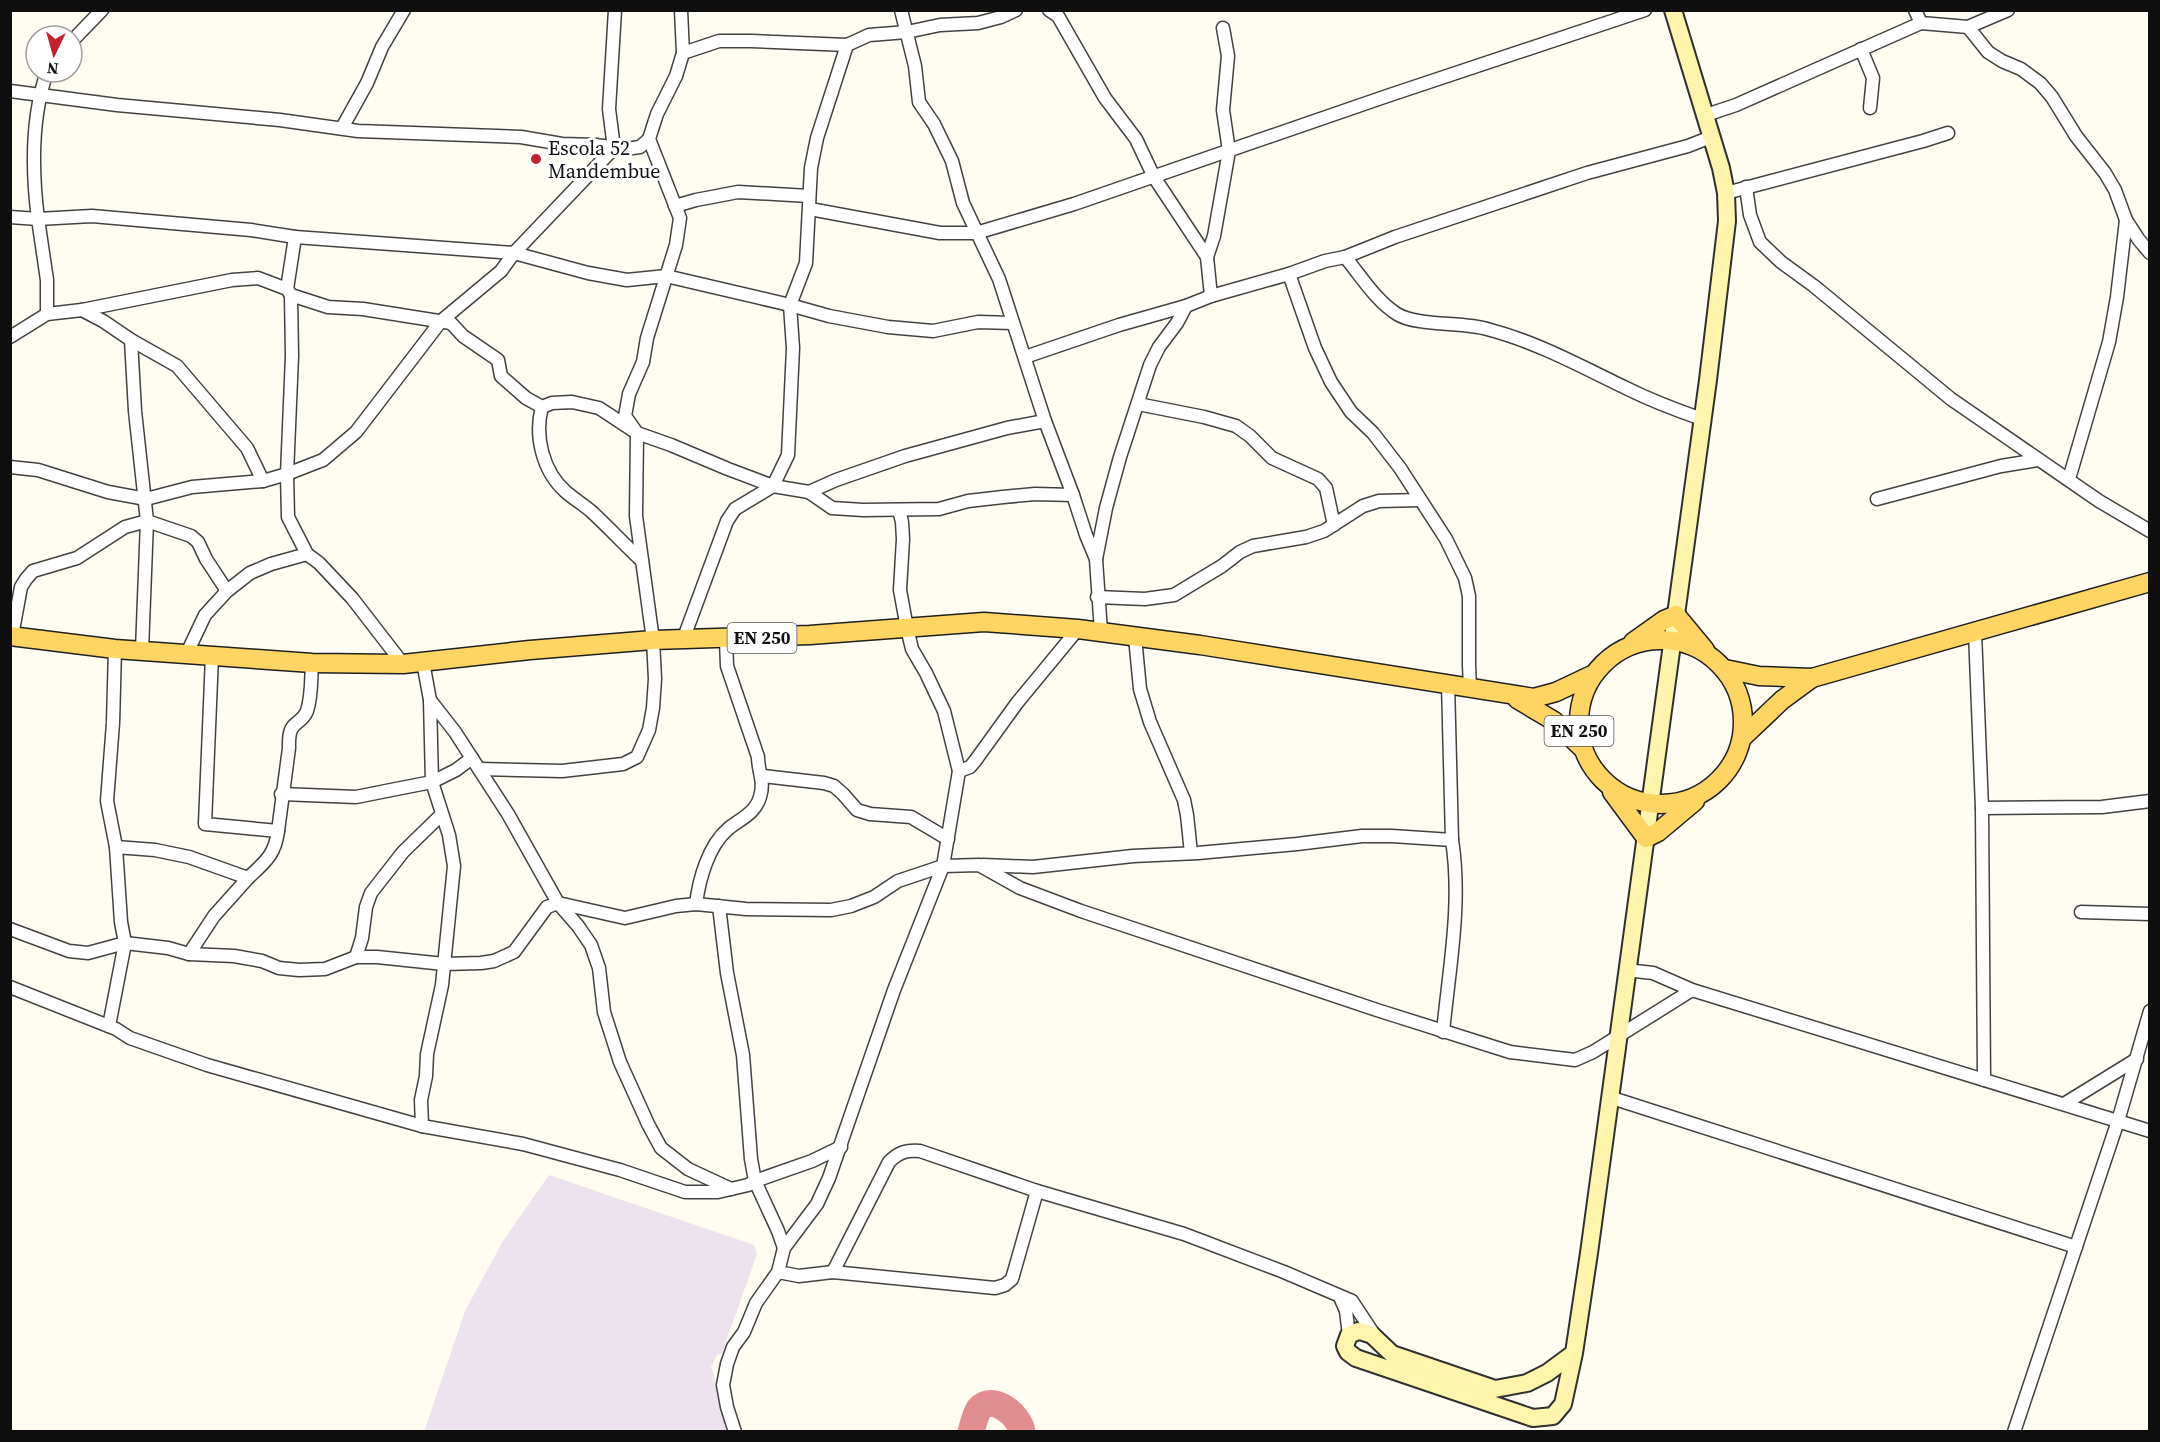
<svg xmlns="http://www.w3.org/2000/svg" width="2160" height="1442" viewBox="0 0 2160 1442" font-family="'Source Serif 4',serif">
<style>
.industrial{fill:#ece3ee}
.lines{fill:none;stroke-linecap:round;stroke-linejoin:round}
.taxiway{stroke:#e28e8e;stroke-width:27}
.street-casing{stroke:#424242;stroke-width:15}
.secondary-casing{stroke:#313131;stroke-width:20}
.primary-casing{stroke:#202020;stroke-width:21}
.street{stroke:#fff;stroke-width:12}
.secondary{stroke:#fff4ac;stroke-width:16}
.primary{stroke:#fed462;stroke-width:18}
.poi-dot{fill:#c6202c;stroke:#fff;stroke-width:2}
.labels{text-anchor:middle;stroke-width:6;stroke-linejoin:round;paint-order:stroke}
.shield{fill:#fff;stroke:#575757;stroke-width:1.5}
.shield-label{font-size:18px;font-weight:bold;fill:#0f0f0f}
.poi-label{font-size:20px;fill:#0f0f0f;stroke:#fff;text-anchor:start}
</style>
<rect width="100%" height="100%" fill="#fffcf1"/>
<polygon class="industrial" points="549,1175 754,1245 757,1254 722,1353 717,1355 711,1367 733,1431 424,1432 465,1311 503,1241"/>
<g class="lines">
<path class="taxiway" d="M971,1432C973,1425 975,1415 979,1409C992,1393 1020,1415 1022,1432"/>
<g class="street-casing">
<g id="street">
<polyline points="901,10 915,66 919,102 934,124 952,161 963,203 999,279 1045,421 1073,495 1086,535 1096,559 1101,632"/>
<polyline points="1049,10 1058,16 1105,98 1136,139 1154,177 1207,257 1211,296"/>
<polyline points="1915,10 1921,23 1968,27 2008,10"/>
<polyline points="1968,27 1988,52 2002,61 2021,69 2040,83 2052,97 2076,136 2105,173 2115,190 2126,220 2139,240 2150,253"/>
<polyline points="72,41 102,10"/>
<polyline points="1861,49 1873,78 1870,108"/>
<polyline points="683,53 719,41 751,41 847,45 869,35 907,32 940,25 978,23 1001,17 1016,10"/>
<path d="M47,72C31,118 32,172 38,219L92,216L251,230L295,237L287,289"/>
<polyline points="10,91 117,105 280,120 358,131 521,137 562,144 596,145 625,149 640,147 649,139"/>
<polyline points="1706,115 1736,105 1921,23"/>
<polyline points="342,128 367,83 382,47 404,10"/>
<polyline points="1746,187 1750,215 1760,242 1781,262 1814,286 1951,399 2099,501 2150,531"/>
<polyline points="1726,193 1923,141 1948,133"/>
<polyline points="675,206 696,200 738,192 809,196"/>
<polyline points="810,209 940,233 976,233 1074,204 1387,96 1645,10"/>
<polyline points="10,217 38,219 47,280 47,314"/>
<polyline points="295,237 514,253 588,273 627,280 666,276 790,305 829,316 888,327 933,331 978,322 1013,323"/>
<polyline points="1207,257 1214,236 1229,151 1223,110 1228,56 1223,28"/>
<path d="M1345,257C1361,276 1376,301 1397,314C1416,326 1463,322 1487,329C1537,342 1580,366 1626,388C1650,400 1676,410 1702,419"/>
<polyline points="1289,274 1315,348 1331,382 1351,412 1373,433 1400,468 1446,539 1465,578 1469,596 1469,665 1470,688"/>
<polyline points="291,295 292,356 287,474 323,460 356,432 441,321 501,271 514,253 614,148 609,109 615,10"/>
<path d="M82,310L232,280L258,278L287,289L291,295L328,307L363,309L451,323L463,336L498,360L501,376L526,398L542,407C534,436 543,472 566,492C574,499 584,505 592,512C609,528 625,545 642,561"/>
<polyline points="10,337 47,314 82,310 103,321 131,340 177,366 247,448 263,481 287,474 288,517 307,554 319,563 352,598 403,664"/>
<polyline points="131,340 135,411 147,521 142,650"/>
<polyline points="1025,357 1119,325 1186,306 1211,296 1289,274 1325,261 1345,257 1395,237 1587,173 1688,146 1711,137"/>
<polyline points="1138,404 1204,417 1236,426 1250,436 1272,458 1318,479 1326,488 1334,525"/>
<polyline points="542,407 552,403 572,402 599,408 637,433 671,445 728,469 773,486 809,492 836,480 905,456 1007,428 1045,421"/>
<polyline points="10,467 38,470 108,492 146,499 192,487 263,481"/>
<polyline points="2069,479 2109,342 2117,297 2126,220"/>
<polyline points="809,492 832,508 863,510 939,509 968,501 1003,497 1035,494 1073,495"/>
<polyline points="1877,499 2001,466 2038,460"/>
<polyline points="1096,559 1106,508 1120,457 1150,365 1159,347 1177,323 1186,306"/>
<polyline points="1097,597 1145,599 1174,595 1222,566 1240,552 1253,546 1306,537 1324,531 1363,506 1379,501 1420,500"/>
<polyline points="1975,632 1982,808 2102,807 2150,801"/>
<polyline points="12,636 21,587 26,579 33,571 77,558 125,527 147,521 191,536 198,542 206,559 227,591"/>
<polyline points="1135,637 1140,689 1150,722 1184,800 1187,815 1191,853"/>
<polyline points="683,640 727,521 735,509 773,486 788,455 793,348 790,305 806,263 811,168 817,138 847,45"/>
<polyline points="187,653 205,615 227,591 250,573 271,564 307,554"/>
<path d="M212,656L205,824L278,831L289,748C288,717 300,728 307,711C312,696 311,678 312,663"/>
<polyline points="1448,683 1452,840"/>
<polyline points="430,700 455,732 508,814 558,903 578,926 591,945 599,968 604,1012 620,1062 648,1124 661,1148 688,1169 731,1189"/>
<polyline points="479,769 562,771 623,764 637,757 649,730 653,708 655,679 653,640 636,516 637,433 625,416 629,394 643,362 647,338 676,245 680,218 649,139 657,114 676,76 683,53 681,10"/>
<polyline points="959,771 970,767 975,761 1017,703 1078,629"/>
<polyline points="763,776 824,783 834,786 843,794 857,810 870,814 911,817 948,839"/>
<polyline points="281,794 356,797 391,790 432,782 456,770 472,758"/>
<polyline points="1982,808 1984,1080"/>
<path d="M116,847L155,850L189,857L248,878C265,862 275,855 278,831"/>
<path d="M983,865L1033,867L1133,856L1198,853L1297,844L1362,836H1392L1452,840C1462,904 1449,969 1443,1032"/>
<path d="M696,904C699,880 708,846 728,829C740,819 755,814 760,797C765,781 758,772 758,757L727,666L726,640"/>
<polyline points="719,906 727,973 743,1055 751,1159 755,1181 778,1231 784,1248"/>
<polyline points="2081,912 2150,914"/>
<polyline points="10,929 69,951 88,953 125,943 168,948 189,954 234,956 262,961 279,968 299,970 325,969 356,957 377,957 444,964 481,963 494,961 514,952 547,907 558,903 625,918 676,906 696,904 746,909 831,910 851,906 874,897 898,881 943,866 959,771 944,711 926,673 912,649 907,628 900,590 903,539 902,522 899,510"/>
<polyline points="189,954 214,916 248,878"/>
<polyline points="356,957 362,938 366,907 371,893 403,852 441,815"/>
<polyline points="1626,970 1653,973 1692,990 2150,1131"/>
<polyline points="10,987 116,1029 130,1038 207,1065 422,1126 523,1144 620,1170 685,1192 718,1192 748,1185 755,1181 812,1161 841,1147"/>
<polyline points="109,1026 125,943 121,922 116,847 107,801 113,723 115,649"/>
<polyline points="1609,1097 2076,1247"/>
<polyline points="2064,1104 2137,1059"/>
<polyline points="422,1126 421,1100 426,1076 427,1054 442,985 454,866 449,835 432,782 430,700 423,662"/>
<polyline points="778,1272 799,1276 833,1272 995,1288 1005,1285 1012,1279 1037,1191"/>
<path d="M833,1272L889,1162C899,1152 906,1150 920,1151L1037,1191L1184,1234L1284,1272L1352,1301L1377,1339"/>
<polyline points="1340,1297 1346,1311 1349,1335"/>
<polyline points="735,1432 727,1407 723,1385 727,1364 733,1347 744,1332 756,1303 778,1272 784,1248 817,1204 829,1178 894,990 943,866 979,865 1020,888 1081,911 1380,1011 1510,1052 1575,1060 1593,1052 1692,990"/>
<polyline points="2014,1432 2118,1121 2150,1011"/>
</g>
</g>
<g class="secondary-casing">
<polyline id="secondary" points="1574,1353 1547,1373 1527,1383 1495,1389 1392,1354 1372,1335 1363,1332 1358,1331 1349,1335 1345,1346 1348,1352 1356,1358 1533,1418 1553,1416 1563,1404 1574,1353 1589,1253 1708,380 1727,221 1726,193 1721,168 1673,10"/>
</g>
<g class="primary-casing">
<g id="primary">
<polyline points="10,636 115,649 312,663 403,664 530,650 653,640 810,635 984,622 1078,629 1200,645 1534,698 1556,692 1592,675"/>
<circle cx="1661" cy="722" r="82"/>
<polyline points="1633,642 1664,620 1676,615 1705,650"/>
<polyline points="1725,669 1759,676 1812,678 2150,582"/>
<polyline points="1517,699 1554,721 1581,747"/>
<polyline points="1742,738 1782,700 1812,678"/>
<polyline points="1612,792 1646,838 1658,832 1695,801"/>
</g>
</g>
<use href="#street" class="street"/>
<use href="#secondary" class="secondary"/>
<use href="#primary" class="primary"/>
</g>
<circle class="poi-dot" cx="536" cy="159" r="6"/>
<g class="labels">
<g class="shield">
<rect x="727.5" y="623" width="69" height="30" rx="4.5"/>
<rect x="1544.5" y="716" width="69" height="30" rx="4.5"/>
</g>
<g class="shield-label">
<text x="762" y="644">EN 250</text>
<text x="1579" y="737">EN 250</text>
</g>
<g class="poi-label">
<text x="548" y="155">Escola 52<tspan x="548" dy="23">Mandembue</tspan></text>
</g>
</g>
<rect width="2160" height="1442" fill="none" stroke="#0f0f0f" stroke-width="24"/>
<g transform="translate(54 54) rotate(185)"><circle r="28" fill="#ffffff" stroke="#9f9f9f" stroke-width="1.5"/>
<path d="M0-4.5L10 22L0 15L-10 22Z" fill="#c6202c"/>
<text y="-9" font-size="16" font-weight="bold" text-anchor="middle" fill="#0f0f0f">N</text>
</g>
</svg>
